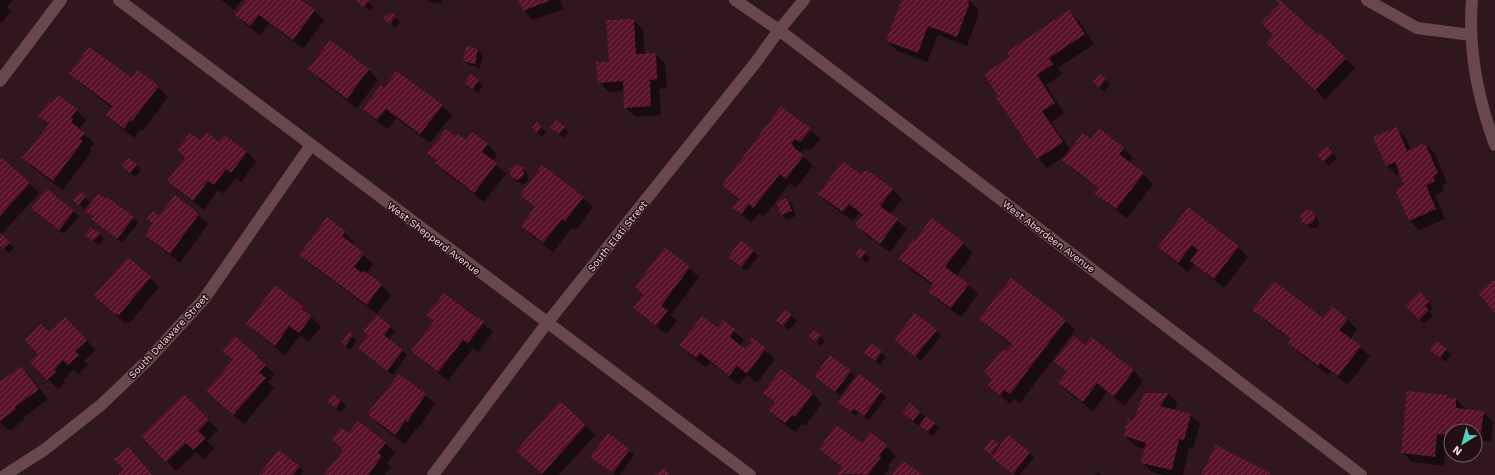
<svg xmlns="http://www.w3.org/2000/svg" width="1495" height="475" viewBox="0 0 1495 475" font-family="'Work Sans',sans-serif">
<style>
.shadow{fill:#0007}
.building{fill:url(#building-hatch)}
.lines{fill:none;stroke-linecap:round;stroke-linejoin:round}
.street{stroke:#68474e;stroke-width:12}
.labels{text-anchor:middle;stroke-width:3;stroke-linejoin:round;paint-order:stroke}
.street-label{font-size:10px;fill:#f0dee2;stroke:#250e14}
</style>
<defs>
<pattern id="building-hatch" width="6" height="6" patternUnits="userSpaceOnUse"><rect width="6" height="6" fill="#5a122b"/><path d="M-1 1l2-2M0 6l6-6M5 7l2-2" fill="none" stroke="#723449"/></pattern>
</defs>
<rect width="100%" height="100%" fill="#2f171d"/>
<g class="shadow">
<polygon points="0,0 13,0 7,7 11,11 2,23 0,21"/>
<polygon points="221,0 242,0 234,10"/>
<polygon points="247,0 299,0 314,11 324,21 303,49 269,23 260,35 246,25 236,15"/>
<polygon points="357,0 366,0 373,6 370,11"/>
<polygon points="428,0 443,0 441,4 430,2"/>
<polygon points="519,0 560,0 564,9 533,20 523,10"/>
<polygon points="903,0 969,0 979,10 977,14 978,16 967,46 938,35 927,62 897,51 888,41"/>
<polygon points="1277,0 1279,0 1317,36 1322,36 1355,68 1325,99 1268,43 1275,36 1281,4"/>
<polygon points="1069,11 1079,21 1094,44 1058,68 1062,74 1046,85 1064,113 1051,122 1071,151 1091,141 1123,148 1133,158 1129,163 1143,174 1153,184 1127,218 1105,202 1096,193 1099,189 1073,170 1064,160 1068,154 1047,168 1038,158 1000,96 1012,57"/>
<polygon points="391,13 400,22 395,28 389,23"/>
<polygon points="633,20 643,29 645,54 655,54 665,63 667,88 659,89 661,115 635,117 625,107 624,91 609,92 599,82"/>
<polygon points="330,41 369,70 378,80 357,108 319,79 310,69"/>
<polygon points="478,50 483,55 480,68 469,65 464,60"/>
<polygon points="138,72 158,87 168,97 143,130 141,129 134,138 117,125 107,115 112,108 80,83 70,74 132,80"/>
<polygon points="471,75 483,86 478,93 466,83"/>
<polygon points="1100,75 1110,85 1104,92 1099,87"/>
<polygon points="384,89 442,106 452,115 430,143 396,118 388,129 374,119 364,109"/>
<polygon points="76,110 86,120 80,128 82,129 81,131 94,143 90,149 92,151 63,190 33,168 24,158 49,125 39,116"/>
<polygon points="537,123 546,132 542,137 533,128"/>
<polygon points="551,128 564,128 569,132 564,138"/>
<polygon points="1397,128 1406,138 1411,150 1425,144 1435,154 1447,183 1442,185 1444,191 1435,195 1445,219 1419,230 1410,221 1406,186 1400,173 1396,175 1387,165"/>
<polygon points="810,130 820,139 810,151 805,148 801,154 813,166 796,188 790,183 764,217 759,213 751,223 733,208 739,200 723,185"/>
<polygon points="472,133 488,145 497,155 492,161 506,174 484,202 446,173 429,153 456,138 466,142"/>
<polygon points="225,136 247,152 256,162 241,182 236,178 224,194 218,190 204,210 178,190 168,181 200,141 220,143"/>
<polygon points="1332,152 1337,158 1328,166 1324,161"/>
<polygon points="0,162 29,183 39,193 1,235 14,248 9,253 0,246"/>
<polygon points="136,165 141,170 135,177 128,171"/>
<polygon points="522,168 527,173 529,180 524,184 517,182 512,177"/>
<polygon points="862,176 892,189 902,199 890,214 907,229 890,252 866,235 857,225 863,216 859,213 853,221 829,204 819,194"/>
<polygon points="47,190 79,216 64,234 37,213"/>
<polygon points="81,193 90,202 84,209 75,200"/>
<polygon points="521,194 583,197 593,207 576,230 572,228 553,252 532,236 522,226 536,208"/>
<polygon points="787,199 792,204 796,216 787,220 782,215 777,203"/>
<polygon points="1189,209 1238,247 1248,257 1224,288 1194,264 1188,272 1169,257 1159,247"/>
<polygon points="86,211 133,218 138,223 122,243 97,224 92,219 93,217"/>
<polygon points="1306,212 1311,212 1319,221 1319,225 1316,228 1311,228 1303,219 1303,215"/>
<polygon points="198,215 208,224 180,263 156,244 146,235 159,218"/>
<polygon points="327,219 345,232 339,241 345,233 354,242 352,245 373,264 366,274 382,285 391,295 377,314 310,264 300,254"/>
<polygon points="99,234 104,239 99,245 91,239"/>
<polygon points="915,242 963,243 973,253 956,276 968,285 978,294 961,317 939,301 929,291 933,286 910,269 900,259"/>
<polygon points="860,249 870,258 867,263 861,259"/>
<polygon points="754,251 758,256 747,271 734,262"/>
<polygon points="689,268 699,277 671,315 677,321 666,334 644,317 634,308 644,295 636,287"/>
<polygon points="150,278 159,287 129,324 128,322 126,324 105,306"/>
<polygon points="276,287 303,308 321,327 309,342 300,335 285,355 257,333 247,323"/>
<polygon points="1425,298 1433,308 1429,311 1433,316 1424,324 1419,319"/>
<polygon points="785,310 797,321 789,330 782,325"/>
<polygon points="1254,310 1323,319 1347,319 1357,329 1350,339 1370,356 1348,385 1331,372 1328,375 1299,353 1289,343 1291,340 1263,319"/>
<polygon points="428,315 483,323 493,332 478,352 473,348 448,381 422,360 412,351 434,322"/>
<polygon points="377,316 395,331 389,340 407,355 393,375 364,353"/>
<polygon points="980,319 1065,321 1075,330 1020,403 1014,399 1010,404 989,385 993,380 1007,353 1012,345 990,328"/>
<polygon points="724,322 744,340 740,346 746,350 753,341 752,338 775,359 757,383 747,375 739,385 710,362 706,367 690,355 681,345 718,329"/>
<polygon points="75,328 96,350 84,361 88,365 78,374 73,369 65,379 62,378 65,382 58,389 32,362 40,354 49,333"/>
<polygon points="936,331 941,336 921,361 900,344"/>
<polygon points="352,336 357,341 350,350 343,343"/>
<polygon points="810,336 820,336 825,341 821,346"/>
<polygon points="1091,339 1134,371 1143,381 1125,406 1107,392 1093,411 1069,393 1059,383 1068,373 1056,362 1085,346"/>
<polygon points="872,345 886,357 880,365 870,357"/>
<polygon points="1446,350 1451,354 1446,362 1436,354"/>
<polygon points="223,351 257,357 275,375 268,382 274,388 244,424 217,401 234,361"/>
<polygon points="830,356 855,376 840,396 821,380"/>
<polygon points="21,367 31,377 48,399 24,417 25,419 11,430 10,429 8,430 0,422 0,383"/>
<polygon points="860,376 886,397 869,420 859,413 856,416 844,407"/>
<polygon points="765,393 812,393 822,403 805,426 802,424 795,432 779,420 770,410 775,403"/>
<polygon points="1144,394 1169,394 1178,403 1173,410 1190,415 1200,424 1193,449 1189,448 1183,475 1164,475 1152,472 1142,462 1146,449 1135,446 1125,436 1134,422"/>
<polygon points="425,395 435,404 417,430 416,429 405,444 378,424 369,414"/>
<polygon points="184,396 218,430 207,441 214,448 204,459 196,452 176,471 142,436"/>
<polygon points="1447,396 1450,399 1456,399 1466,409 1483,412 1493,422 1491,442 1475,440 1475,431 1451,431 1451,443 1446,443 1444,466 1412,462 1402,452"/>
<polygon points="341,401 346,406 341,412 333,406"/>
<polygon points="919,412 939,428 933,436 908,418"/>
<polygon points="585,425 595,435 559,475 543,475 517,451"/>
<polygon points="348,434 385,443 395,453 387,463 391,467 385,475 325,475 344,450"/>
<polygon points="608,434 634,455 620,475 615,475 592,457"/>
<polygon points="999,444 1001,446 1029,452 1034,457 1020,475 1016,475 990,454"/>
<polygon points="862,445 886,446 896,456 888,466 890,468 884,475 838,475 842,468 821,448"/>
<polygon points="299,467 304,471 301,475 261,475"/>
<polygon points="1098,472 1101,475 1095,475"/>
</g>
<g class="building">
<polygon points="246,0 301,0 315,10 293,40 259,15 250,26 235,15"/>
<polygon points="355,0 368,0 369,1 364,7"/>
<polygon points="518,0 551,0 523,11"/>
<polygon points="902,0 969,0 968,4 969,5 957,37 928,26 918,53 886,41"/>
<polygon points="1276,0 1280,0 1317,34 1319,33 1322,35 1346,58 1315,90 1266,43 1273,35 1261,23 1280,4"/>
<polygon points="1069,10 1085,34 1049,58 1053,64 1037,75 1055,103 1042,111 1063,142 1037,159 996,97 998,96 984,74 1010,57 1007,52"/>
<polygon points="391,12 396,16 390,24 383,18"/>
<polygon points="634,19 636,54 656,53 657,79 650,80 651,106 624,108 623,81 598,83 596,62 609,62 606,20"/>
<polygon points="330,40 369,69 347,99 308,69"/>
<polygon points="466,46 468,47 469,46 478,49 475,64 463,61"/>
<polygon points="89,47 132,78 137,70 159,86 132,121 130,120 124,129 106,115 112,106 69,74"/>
<polygon points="396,71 443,105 420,134 386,109 377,120 363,109 381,85 384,88"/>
<polygon points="471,74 479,80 473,89 464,83"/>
<polygon points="1100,74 1106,79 1099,88 1093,82"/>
<polygon points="58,95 77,109 71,118 73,119 71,122 85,133 80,139 83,141 53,181 22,158 49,124 38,116 49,101 51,103"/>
<polygon points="781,106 811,129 800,142 795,139 791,144 795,147 794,148 804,155 786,179 780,174 753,208 749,204 741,214 732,208 739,199 722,185"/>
<polygon points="556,120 565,127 559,134 550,128"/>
<polygon points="537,122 542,127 537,133 532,128"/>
<polygon points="1397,127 1407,151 1425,143 1438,173 1433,176 1435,181 1426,185 1436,209 1409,221 1396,191 1398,191 1397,188 1404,185 1395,162 1386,166 1373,137"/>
<polygon points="1099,128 1124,148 1119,154 1144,173 1116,209 1094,193 1098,188 1062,160 1083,133 1091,139"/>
<polygon points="446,129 456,137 458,134 466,140 472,132 488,144 482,152 497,163 474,193 435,163 437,161 427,153"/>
<polygon points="206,132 219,142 225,135 247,152 231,173 226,169 214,185 208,181 193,201 167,181 185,157 177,150 190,133 200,140"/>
<polygon points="1327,146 1333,153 1323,162 1317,154"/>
<polygon points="2,158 30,183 0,216 0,160"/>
<polygon points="129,158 137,165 130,173 122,166"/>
<polygon points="843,161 861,175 865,170 869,173 870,172 893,189 880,206 898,219 880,244 855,225 863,215 849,204 843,212 818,194"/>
<polygon points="515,164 523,167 524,175 518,180 511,177 509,169"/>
<polygon points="542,165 584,197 565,221 562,219 543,243 521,226 535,207 520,195"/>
<polygon points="47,189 74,211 59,230 31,208"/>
<polygon points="81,192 86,196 78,205 73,200"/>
<polygon points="98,194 106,199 107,197 134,217 117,239 91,219 93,216 85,211"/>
<polygon points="175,195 199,214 170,254 145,235 153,223 147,219 153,211 159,216"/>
<polygon points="787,198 792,211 781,215 776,202"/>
<polygon points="1188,207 1239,246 1214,279 1190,261 1198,250 1192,245 1178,263 1158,247"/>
<circle cx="1308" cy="217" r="7"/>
<polygon points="327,217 345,231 342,236 364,253 354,267 362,273 364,271 382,284 367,305 299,255"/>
<polygon points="931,218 964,242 945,267 969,284 951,308 928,292 933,284 899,259 913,239 915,241"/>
<polygon points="91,227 100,234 93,241 85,235"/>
<polygon points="0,233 10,242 3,249 0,246"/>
<polygon points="741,240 754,251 741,267 728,257"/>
<polygon points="665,247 690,267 661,306 668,310 656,326 633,308 643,294 635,287"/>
<polygon points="860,248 866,252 861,259 855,254"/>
<polygon points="128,257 151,277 119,315 117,314 116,315 94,296"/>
<polygon points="1011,278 1066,320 1010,394 1004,390 1000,395 988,386 992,380 984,372 1003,349 1006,351 1012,344 979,319"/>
<polygon points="1495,279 1495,313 1478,293"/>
<polygon points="1274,281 1323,318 1332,306 1348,319 1339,330 1361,346 1338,376 1320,363 1318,366 1288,343 1291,339 1252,310"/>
<polygon points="275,285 304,307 302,309 312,316 299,333 289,326 275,346 246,324"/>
<polygon points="1420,292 1429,302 1425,306 1429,310 1419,320 1405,305"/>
<polygon points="444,293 477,318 478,317 484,322 468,343 463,340 438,372 411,351 434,321 426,315"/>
<polygon points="785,309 792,315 783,326 776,320"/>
<polygon points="915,313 937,330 915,357 894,339"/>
<polygon points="377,315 391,326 384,335 403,350 387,371 358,348 368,335 363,331"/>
<polygon points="702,316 718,328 723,320 735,329 730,337 745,349 752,341 749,340 751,337 766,348 747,374 737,366 729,376 700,353 696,358 679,345"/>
<polygon points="65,317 87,340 75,351 79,355 68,365 63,360 55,369 54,369 56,372 47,380 30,362 38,354 25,340 41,324 49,332"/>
<polygon points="814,330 821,335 816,342 809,337"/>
<polygon points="349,332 353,335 345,346 341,343"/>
<polygon points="235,336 258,356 257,357 266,365 259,372 266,378 233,415 206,391 233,360 222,351"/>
<polygon points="1074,336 1085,345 1091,337 1134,370 1114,397 1097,383 1083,402 1058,383 1067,372 1054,362"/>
<polygon points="1436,341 1447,349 1440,358 1430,350"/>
<polygon points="871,343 882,351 875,361 864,353"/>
<polygon points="830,355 851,371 835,392 814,376"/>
<polygon points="21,366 39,389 15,407 16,409 0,421 0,382"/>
<polygon points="781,369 813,393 795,417 792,415 785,423 768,410 775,402 763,393"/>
<polygon points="399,374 426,394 407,422 406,420 395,435 367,414"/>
<polygon points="859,374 882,391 864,416 854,409 851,412 838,402"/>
<polygon points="1407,391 1448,395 1447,398 1456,398 1456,408 1484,411 1481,433 1475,432 1475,431 1453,430 1451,431 1451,435 1437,434 1435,457 1401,453"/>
<polygon points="1144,393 1169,393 1160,406 1191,414 1184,440 1179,439 1172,470 1141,463 1146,443 1124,436 1128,419 1133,421"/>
<polygon points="184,394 209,420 198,431 206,438 193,450 186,443 166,462 141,436"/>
<polygon points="333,394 341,401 336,408 327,401"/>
<polygon points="560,401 586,425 542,474 516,451"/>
<polygon points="910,403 920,412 913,421 902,413"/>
<polygon points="926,416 935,423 928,432 919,426"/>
<polygon points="358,421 386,442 378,453 382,456 368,475 324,475 343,450 332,439 341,427 348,433"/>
<polygon points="836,425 862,443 870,432 887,445 879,456 881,457 868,475 852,474 836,475 842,467 819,449"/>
<polygon points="608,433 630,449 613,473 590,457"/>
<polygon points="1008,435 1030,452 1013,474 991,457"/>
<polygon points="992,438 999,444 991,455 984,449"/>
<polygon points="1216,445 1271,473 1270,475 1201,475"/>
<polygon points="129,447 152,475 118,475 124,470 114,459"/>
<polygon points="278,450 300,466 293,475 259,475"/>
<polygon points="903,461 923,475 892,475"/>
<polygon points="664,468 670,475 654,475"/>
</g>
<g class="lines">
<g class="street">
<polyline points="119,0 750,475"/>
<polyline points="735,0 779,30 1361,475"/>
<polyline points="1367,0 1417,28 1471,35"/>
<path d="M1472,0C1468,49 1478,99 1495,145"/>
<polyline points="0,81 61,0"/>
<polyline points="5,475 44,450 101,405 149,359 204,299 311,145"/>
<polyline points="433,475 547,323 756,62 779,30 804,0"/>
</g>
</g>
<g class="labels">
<g class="street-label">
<text transform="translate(617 236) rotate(-51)" y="4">South Elati Street</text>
<text transform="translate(1049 236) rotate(37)" y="4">West Aberdeen Avenue</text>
<text transform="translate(434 238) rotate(37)" y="4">West Shepperd Avenue</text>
<text transform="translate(168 336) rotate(-47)" y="4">South Delaware Street</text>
</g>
</g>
<g transform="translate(1463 443) rotate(217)"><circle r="19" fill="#250e14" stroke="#766166"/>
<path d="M0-3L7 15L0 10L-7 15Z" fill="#58cebf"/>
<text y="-6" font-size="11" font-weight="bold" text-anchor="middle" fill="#f0dee2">N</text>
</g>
</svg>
